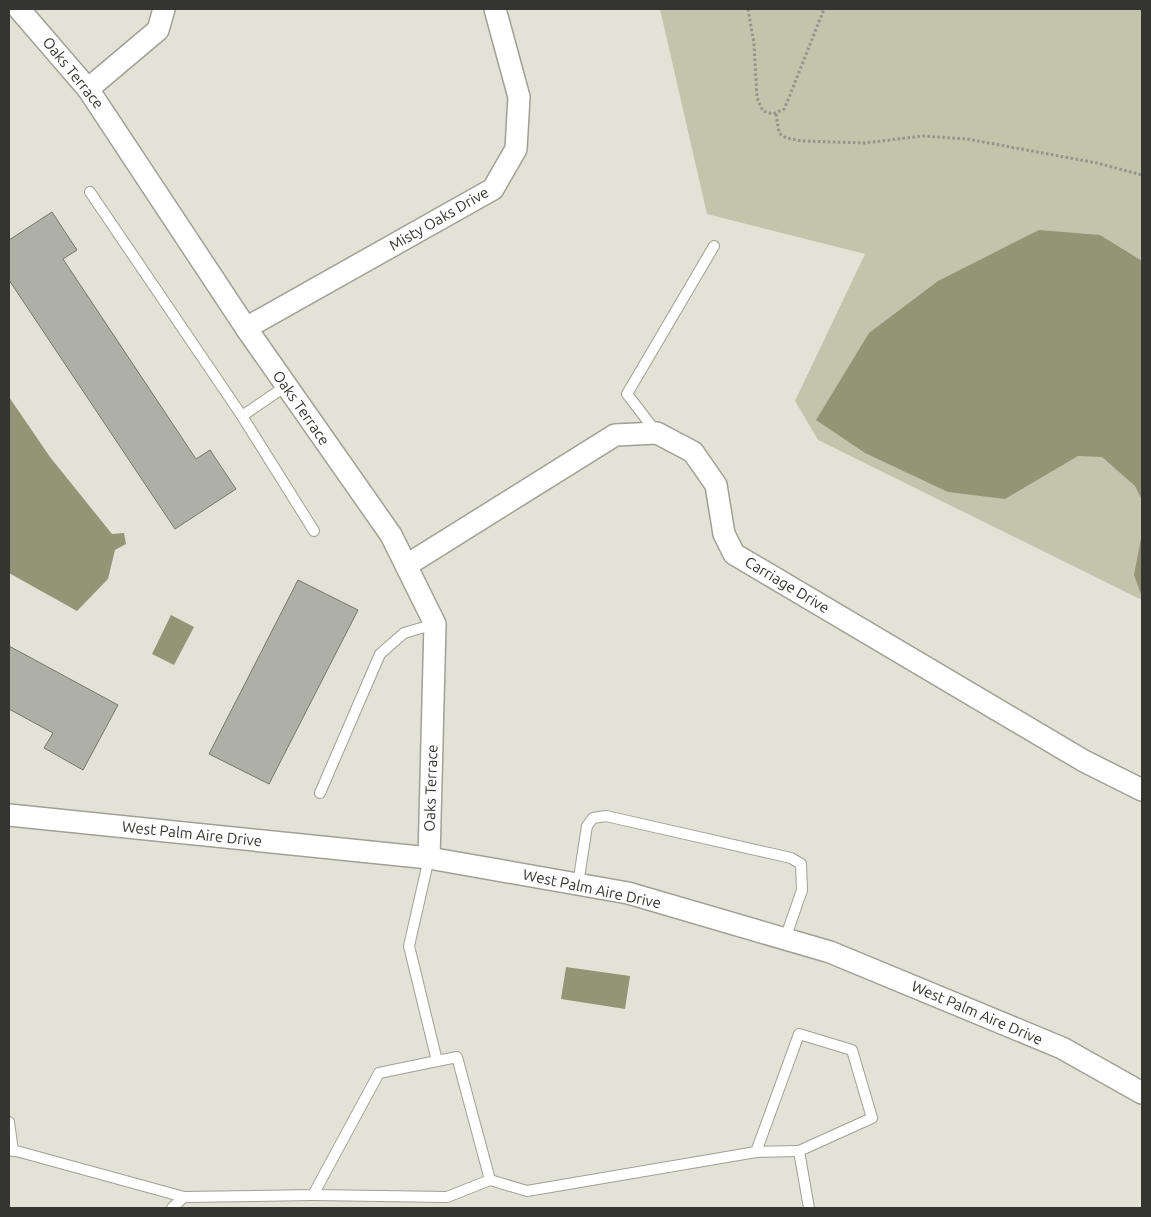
<svg xmlns="http://www.w3.org/2000/svg" width="1151" height="1217" viewBox="0 0 1151 1217" font-family="Ubuntu,sans-serif">
<style>
.green{fill:#c3c4ac}
.water{fill:#949576}
.building{fill:#afb0a5;stroke:#76776c}
.lines{fill:none;stroke-linecap:round;stroke-linejoin:round}
.service-casing{stroke:#a0a095;stroke-width:12}
.minor-casing{stroke:#a0a095;stroke-width:24}
.path{stroke:#93948b;stroke-width:3;stroke-dasharray:2.5 2.5;stroke-linecap:butt}
.service{stroke:#fff;stroke-width:10}
.minor{stroke:#fff;stroke-width:21}
.labels{text-anchor:middle;stroke-width:4;stroke-linejoin:round;paint-order:stroke}
.street-label{font-size:15px;fill:#343530;stroke:#fff}
</style>
<rect width="100%" height="100%" fill="#e2e3d6"/>
<polygon class="green" points="660,9 1142,9 1142,600 818,440 795,401 865,254 707,214"/>
<g class="water">
<polygon points="1039,230 1100,235 1142,261 1142,500 1135,486 1102,457 1078,456 1005,499 948,492 865,453 816,420 869,333 938,281"/>
<polygon points="9,397 50,457 112,534 124,533 126,544 115,550 108,579 77,611 9,573"/>
<polygon points="1142,533 1142,597 1134,575"/>
<polygon points="171,615 194,627 174,665 152,654"/>
<polygon points="566,967 630,976 625,1009 561,999"/>
</g>
<g class="building">
<polygon points="52,212 77,250 63,259 196,459 210,450 236,489 175,529 9,280 9,240"/>
<polygon points="298,580 358,610 269,784 209,754"/>
<polygon points="9,646 118,705 83,770 44,748 53,733 9,709"/>
</g>
<g class="lines">
<g class="service-casing">
<g id="service">
<polyline points="90,192 242,416 286,386"/>
<polyline points="242,416 314,531"/>
<polyline points="657,433 627,394 714,246"/>
<polyline points="320,793 380,654 404,633 435,624"/>
<polyline points="578,884 587,826 593,818 606,816 791,858 801,864 802,890 785,939"/>
<polyline points="437,1061 457,1057 490,1180"/>
<polyline points="9,1122 13,1151"/>
<polyline points="9,1149 184,1197 313,1195 379,1073 437,1061 409,946 429,858"/>
<polyline points="756,1152 799,1151"/>
<polyline points="313,1195 447,1197 490,1180 527,1191 756,1152 799,1034 852,1050 872,1118 799,1151 809,1208"/>
<polyline points="172,1208 184,1197"/>
</g>
</g>
<g class="minor-casing">
<g id="minor">
<polyline points="19,9 88,89 246,328 391,535 435,624 429,858"/>
<polyline points="88,89 158,30 164,9"/>
<polyline points="246,328 493,189 516,149 519,97 495,9"/>
<polyline points="407,565 615,435 657,433 693,452 716,485 724,534 734,554 1084,761 1142,790"/>
<polyline points="9,815 429,858 628,893 830,952 1062,1048 1142,1093"/>
</g>
</g>
<g class="path">
<polyline points="748,9 754,44 757,98 763,111 773,114 784,109 788,100 824,9"/>
<polyline points="776,114 779,133 786,138 802,141 865,143 922,136 967,139 1097,163 1142,175"/>
</g>
<use href="#service" class="service"/>
<use href="#minor" class="minor"/>
</g>
<g class="labels">
<g class="street-label">
<text transform="translate(73 73) rotate(51)" y="5">Oaks Terrace</text>
<text transform="translate(439 219) rotate(-30)" y="5">Misty Oaks Drive</text>
<text transform="translate(301 408) rotate(55)" y="5">Oaks Terrace</text>
<text transform="translate(787 585) rotate(31)" y="5">Carriage Drive</text>
<text transform="translate(431 788) rotate(-88)" y="5">Oaks Terrace</text>
<text transform="translate(192 834) rotate(6)" y="5">West Palm Aire Drive</text>
<text transform="translate(592 889) rotate(12)" y="5">West Palm Aire Drive</text>
<text transform="translate(977 1013) rotate(23)" y="5">West Palm Aire Drive</text>
</g>
</g>
<rect width="1151" height="1217" fill="none" stroke="#343530" stroke-width="20"/>
</svg>
